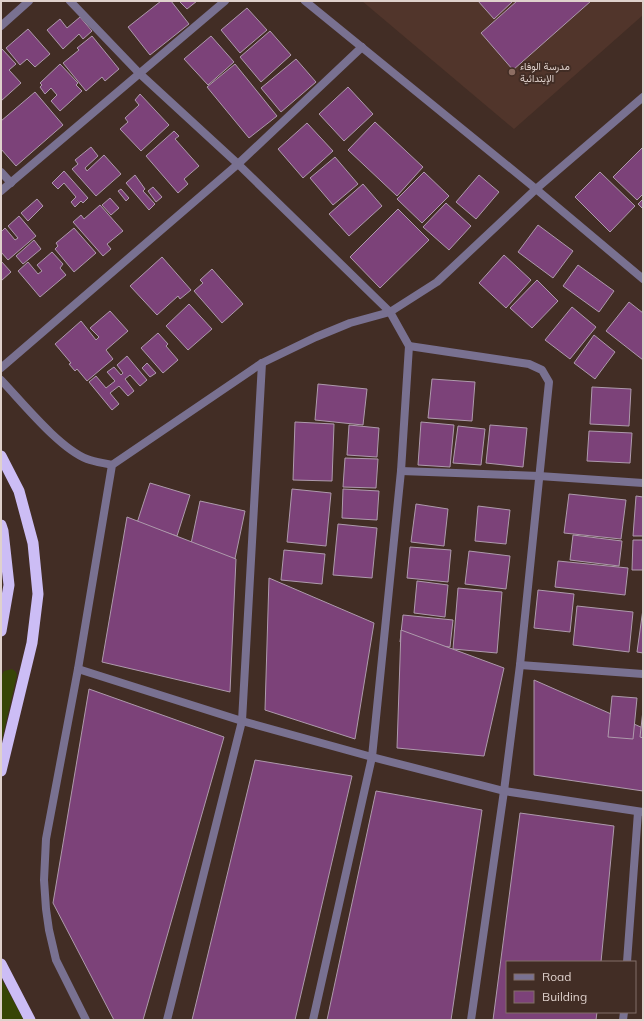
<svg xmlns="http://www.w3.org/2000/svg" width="644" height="1021" viewBox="0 0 644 1021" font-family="Mulish,Vazirmatn,sans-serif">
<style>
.built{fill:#51352b}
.green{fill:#374506}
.building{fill:#7c4279;stroke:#ae9aac}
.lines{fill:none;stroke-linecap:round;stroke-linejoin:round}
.minor{stroke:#797191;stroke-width:8}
.trunk{stroke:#ccbdf5;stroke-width:11}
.education-dot{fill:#8d6e63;stroke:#422d25;stroke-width:1.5}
.labels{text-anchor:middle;stroke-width:4;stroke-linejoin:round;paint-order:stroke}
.poi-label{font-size:10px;fill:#dfd1cc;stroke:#422d25;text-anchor:start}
</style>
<rect width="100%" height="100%" fill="#422d25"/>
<polygon class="built" points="362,1 643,1 643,15 514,129"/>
<g class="green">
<polygon points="12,669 16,672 17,675 1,744 1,676 4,671"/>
<polygon points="1,978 24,1020 1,1020"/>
</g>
<g class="building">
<polygon points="161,1 171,1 189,24 150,55 128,27"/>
<polygon points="179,1 197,1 187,9"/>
<polygon points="478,1 511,1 512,2 494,19"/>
<polygon points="517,1 591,1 513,70 481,33"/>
<polygon points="247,8 267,30 240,53 221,30"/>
<polygon points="80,17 92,31 83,39 79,34 63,49 47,30 60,19 67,28"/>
<polygon points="28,29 50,54 35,67 27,59 20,65 6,48"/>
<polygon points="270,31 291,55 261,82 240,57"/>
<polygon points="92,36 119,69 105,81 102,77 86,91 63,63 79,50 77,48"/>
<polygon points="211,36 234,62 208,85 184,59"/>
<polygon points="2,49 16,64 9,70 21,83 1,101 1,50"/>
<polygon points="296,59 316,82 281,112 261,88"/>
<polygon points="60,64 78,83 76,85 82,91 60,111 51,101 57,95 51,88 45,94 40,87 42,85 40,83"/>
<polygon points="235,64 277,116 249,138 207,87"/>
<polygon points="348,87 373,114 344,141 319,114"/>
<polygon points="35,92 63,125 16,166 1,149 1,121"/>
<polygon points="140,94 169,125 141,151 120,129 128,122 125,118 139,105 135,100"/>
<polygon points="375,122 423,167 397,196 348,150"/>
<polygon points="307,123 333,151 303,178 278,149"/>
<polygon points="174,131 179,136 175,139 199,166 184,179 188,184 178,193 146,156"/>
<polygon points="91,147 98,156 85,168 87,171 104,155 121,174 96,196 72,169 78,164 75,160"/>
<polygon points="642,148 643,150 643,194 637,200 613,177"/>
<polygon points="335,157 358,184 333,205 310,178"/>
<polygon points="64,171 88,198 83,203 81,201 75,207 71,202 76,197 64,183 58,189 52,183"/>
<polygon points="424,172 449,196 422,223 397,199"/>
<polygon points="600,172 635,206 610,232 575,197"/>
<polygon points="135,175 145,189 143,191 155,204 149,210 126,183"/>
<polygon points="479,175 499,192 476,219 456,202"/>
<polygon points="363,184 382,206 349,236 329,214"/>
<polygon points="153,187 162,197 156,202 148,191"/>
<polygon points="121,189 129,198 126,201 118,191"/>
<polygon points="110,198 119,208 111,215 102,205"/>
<polygon points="37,199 43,206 28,221 21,213"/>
<polygon points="643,199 643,209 638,204"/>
<polygon points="446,203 471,226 449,250 423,227"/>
<polygon points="100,205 123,231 107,244 111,249 103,256 73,222 81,215 84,219"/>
<polygon points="398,209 429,240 380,288 350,257"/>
<polygon points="19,216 36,236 8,260 1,252 1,232 5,228 15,240 18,238 8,226"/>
<polygon points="538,225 573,251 553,278 518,252"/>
<polygon points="74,228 96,253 74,272 55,249 58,246 56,243"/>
<polygon points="34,240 41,249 23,264 16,256"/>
<polygon points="52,252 63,264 60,268 66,275 40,297 18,271 28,262 38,274 42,271 37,265"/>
<polygon points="504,255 531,280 506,308 479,283"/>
<polygon points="162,257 191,290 180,299 178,296 157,315 130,286"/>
<polygon points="1,261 11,272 1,281"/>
<polygon points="578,265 614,291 599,312 563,286"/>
<polygon points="212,269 243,304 222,323 194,291 203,283 200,280"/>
<polygon points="537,280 558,301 532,328 510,308"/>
<polygon points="629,302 643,313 643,360 606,331"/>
<polygon points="189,304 212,329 188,350 166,326"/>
<polygon points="572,307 596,327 570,359 545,340"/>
<polygon points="110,311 128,331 106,350 113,359 87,381 77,369 75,371 69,364 71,363 55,344 81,321 96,340 99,337 90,328"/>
<polygon points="158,333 168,344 166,346 178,360 163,373 141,348"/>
<polygon points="594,335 615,352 595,379 574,363"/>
<polygon points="127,356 147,380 140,386 130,375 125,379 134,391 128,396 119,386 110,393 119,404 112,410 89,382 96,376 106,388 115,381 107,372 114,367 121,375 123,373 117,365"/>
<polygon points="147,363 156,373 150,377 142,368"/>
<polygon points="432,379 475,382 472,421 428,418"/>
<polygon points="318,384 367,389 363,425 315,420"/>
<polygon points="592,387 631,389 629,426 590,424"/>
<polygon points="295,422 334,424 332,481 293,480"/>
<polygon points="421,422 454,425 450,467 418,465"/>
<polygon points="349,425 379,428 377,457 347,455"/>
<polygon points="490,425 527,428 523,467 486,463"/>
<polygon points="458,426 485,429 481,465 453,463"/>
<polygon points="589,431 632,433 630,463 587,461"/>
<polygon points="345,458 378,459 376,488 343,487"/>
<polygon points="150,483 190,495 177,536 137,523"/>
<polygon points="292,489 331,493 326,546 287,542"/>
<polygon points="343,489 379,491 377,520 342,518"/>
<polygon points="569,494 626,500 621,539 564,533"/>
<polygon points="636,496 643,497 643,536 633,536"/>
<polygon points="200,501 245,511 229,587 184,577"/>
<polygon points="416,504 448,509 444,546 411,542"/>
<polygon points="478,506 510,510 506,544 475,541"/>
<polygon points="127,517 236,559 230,692 102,662"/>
<polygon points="338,524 377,528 372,578 333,575"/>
<polygon points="573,535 622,541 619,566 570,560"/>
<polygon points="633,540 643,540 643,570 632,570"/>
<polygon points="410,547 451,550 448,582 407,578"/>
<polygon points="284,550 325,554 322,584 281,580"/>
<polygon points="469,551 510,556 506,589 465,584"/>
<polygon points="558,561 628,568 625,595 555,587"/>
<polygon points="269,578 374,623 355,739 265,710"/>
<polygon points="417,581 448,585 445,617 414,613"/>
<polygon points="458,588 502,592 497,653 453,649"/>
<polygon points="538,590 574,594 570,632 534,628"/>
<polygon points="577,606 633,612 629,652 573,645"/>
<polygon points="643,609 643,653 637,652"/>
<polygon points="403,615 453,620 450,647 400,642"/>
<polygon points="401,630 504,668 484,756 397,748"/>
<polygon points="534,680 643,728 643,791 534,775"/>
<polygon points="89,689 224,737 143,1020 114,1020 53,903"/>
<polygon points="612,696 637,698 633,739 608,737"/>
<polygon points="643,710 643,738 640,737"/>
<polygon points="255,760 352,776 295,1020 192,1020"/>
<polygon points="376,791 482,810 451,1020 327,1020"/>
<polygon points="520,813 614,826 601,962 507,962 507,1012 597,1012 596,1020 493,1020"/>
</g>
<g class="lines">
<g class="minor">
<polyline points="70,1 139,73 238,164 390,312 409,346 401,471 372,757 313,1020"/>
<polyline points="305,1 536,189 643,279"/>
<polyline points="1,26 29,1"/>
<polyline points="1,172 11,183"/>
<polyline points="1,191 225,1"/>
<polyline points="409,346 529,364 542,370 549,382 520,665 504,791 471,1020"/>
<polyline points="1,368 238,164 362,47"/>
<path d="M1,380C23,403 59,448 87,459C95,462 104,463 112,465"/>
<polyline points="401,471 539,476 643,483"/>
<polyline points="520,665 643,674"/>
<polyline points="78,669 242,721 372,757 504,791 643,812"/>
<polyline points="627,962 638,812"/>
<polyline points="86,1020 56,960 49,930 46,909 44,880 46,839 78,669 112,465 262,363 316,337 350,323 390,312 437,282 536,189 643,97"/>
<polyline points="167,1020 242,721 262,363"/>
<polyline points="623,1020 624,1012"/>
</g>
<g class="trunk">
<polyline points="1,456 19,491 33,543 38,594 32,643 1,771"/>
<polyline points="1,525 3,531 9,585 1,631"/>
<polyline points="1,964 30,1020"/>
</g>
</g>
<circle class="education-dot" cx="512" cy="72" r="4"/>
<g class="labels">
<g class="poi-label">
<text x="520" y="70">مدرسة الوفاء<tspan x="520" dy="12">الإبتدائية</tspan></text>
</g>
</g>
<rect width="644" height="1021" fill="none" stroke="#dfd1cc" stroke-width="4"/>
<rect x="506" y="961" width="130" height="52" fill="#422d25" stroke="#816f68"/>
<rect x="514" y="974" width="20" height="6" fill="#797191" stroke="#816f68"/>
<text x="542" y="981" font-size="12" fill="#dfd1cc">Road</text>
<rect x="514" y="991" width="20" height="12" fill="#7c4279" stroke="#816f68"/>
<text x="542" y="1001" font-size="12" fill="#dfd1cc">Building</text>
</svg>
